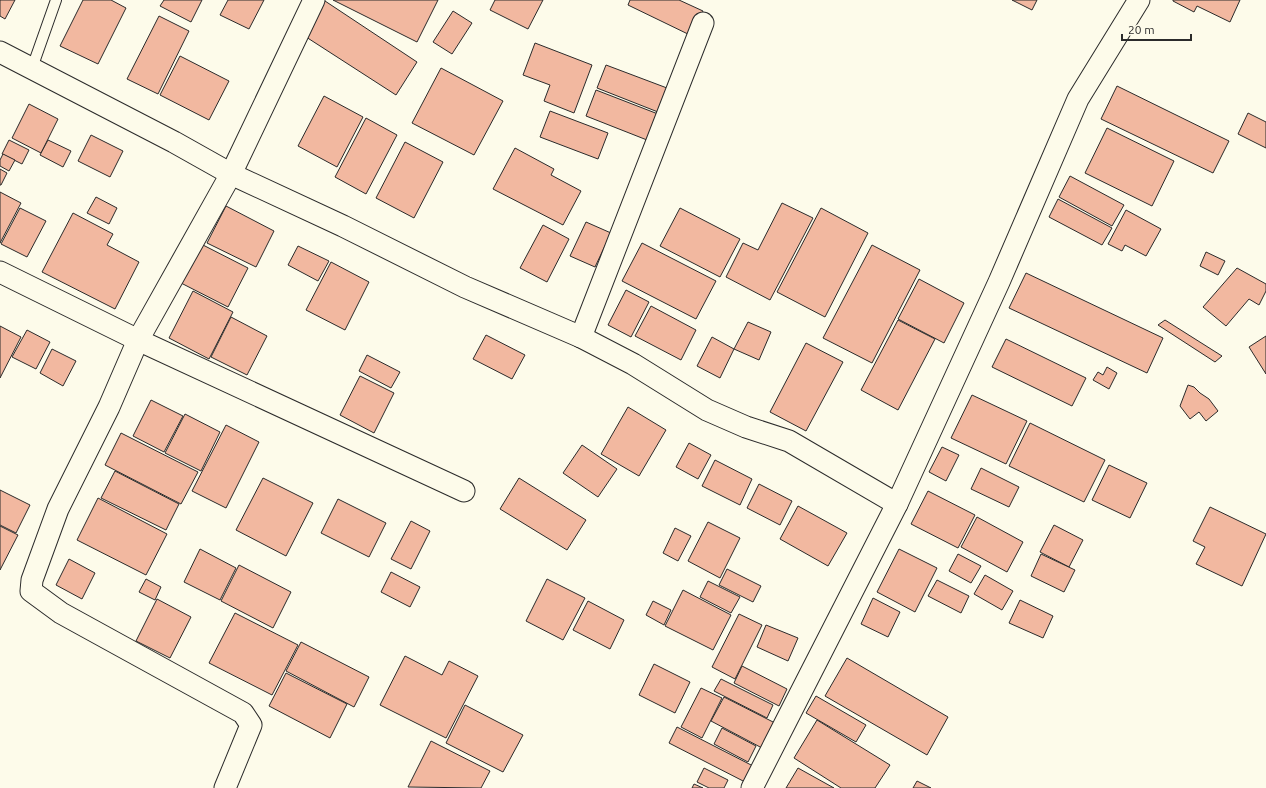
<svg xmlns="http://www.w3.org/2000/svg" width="1266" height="788" viewBox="0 0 1266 788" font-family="Ubuntu,sans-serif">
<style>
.building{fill:#f2b8a0;stroke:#2b2b2b}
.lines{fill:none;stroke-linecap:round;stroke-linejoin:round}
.service-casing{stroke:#2b2b2b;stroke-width:12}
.minor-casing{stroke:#2b2b2b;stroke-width:23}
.service{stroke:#fdfbea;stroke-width:10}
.minor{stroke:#fdfbea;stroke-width:21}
</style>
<rect width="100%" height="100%" fill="#fdfbea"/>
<g class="building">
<polygon points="0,0 15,0 5,19 0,16"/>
<polygon points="83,0 111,0 126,8 98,64 60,46"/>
<polygon points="164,0 202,0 191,22 160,6"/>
<polygon points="228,0 264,0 249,29 220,15"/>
<polygon points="333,0 438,0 417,42"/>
<polygon points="495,0 543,0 528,29 490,10"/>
<polygon points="630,0 679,0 703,11 692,36 628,5"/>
<polygon points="1012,0 1037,0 1032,10"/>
<polygon points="1173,0 1240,0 1230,22 1197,6 1194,12 1173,1"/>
<polygon points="325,1 417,62 396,95 303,35"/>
<polygon points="453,11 472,23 452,54 433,42"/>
<polygon points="159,16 189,31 158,94 127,79"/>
<polygon points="535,43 592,65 574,113 544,101 550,85 523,75"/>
<polygon points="180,56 229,81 209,120 160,95"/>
<polygon points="606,65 667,88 658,112 597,88"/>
<polygon points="441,68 503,101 474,155 412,123"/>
<polygon points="1117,86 1229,141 1213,173 1101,119"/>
<polygon points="596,90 658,114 647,140 586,116"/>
<polygon points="324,96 363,117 337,167 298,146"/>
<polygon points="29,104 58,119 41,153 12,138"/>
<polygon points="550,111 608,133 598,159 540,137"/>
<polygon points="1248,113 1266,122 1266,148 1238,134"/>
<polygon points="366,118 397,135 366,194 335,177"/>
<polygon points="1107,128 1174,161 1152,206 1085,173"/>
<polygon points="91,135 123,151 110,177 78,161"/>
<polygon points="9,140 29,150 22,164 2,154"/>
<polygon points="48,140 71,151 63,167 40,155"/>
<polygon points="405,142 443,162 414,218 376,198"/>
<polygon points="515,148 554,169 551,175 581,191 563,225 493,189"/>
<polygon points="3,154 15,160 9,171 0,166 0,160"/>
<polygon points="0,169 7,173 1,185 0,185"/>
<polygon points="1070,176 1124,205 1112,226 1059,197"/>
<polygon points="0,192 21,203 0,243"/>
<polygon points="96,197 117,208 109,224 87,213"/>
<polygon points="1058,199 1112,228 1102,245 1049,217"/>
<polygon points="782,203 813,218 770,300 726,277 743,243 758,250"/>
<polygon points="226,206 274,231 256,267 207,243"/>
<polygon points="20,208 46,221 27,257 1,244"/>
<polygon points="680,208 740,239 720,277 660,246"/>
<polygon points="821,208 868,233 825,317 777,292"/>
<polygon points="1126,210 1161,229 1146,256 1125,245 1122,251 1108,244"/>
<polygon points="73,213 113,234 107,245 139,262 115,309 42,272"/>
<polygon points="586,222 611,233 595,267 570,256"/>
<polygon points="543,225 569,239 547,282 520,268"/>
<polygon points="642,243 716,281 696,319 622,281"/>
<polygon points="201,244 248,268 228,307 181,283"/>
<polygon points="872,245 920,270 872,363 823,338"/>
<polygon points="298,246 329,261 318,281 288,265"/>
<polygon points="1206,252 1225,261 1218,275 1200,266"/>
<polygon points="331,262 369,282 345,330 306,310"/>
<polygon points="1237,268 1266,284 1266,291 1259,305 1249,299 1226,326 1203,307"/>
<polygon points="1026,273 1163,338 1147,373 1009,308"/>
<polygon points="919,279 964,303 944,343 898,319"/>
<polygon points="626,290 649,302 631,337 608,325"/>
<polygon points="193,291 233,312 209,359 169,338"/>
<polygon points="651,306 696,330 681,360 635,336"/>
<polygon points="231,317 267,336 247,375 211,357"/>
<polygon points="898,320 935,339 898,410 861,390"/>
<polygon points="1165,320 1222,356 1215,362 1158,325"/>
<polygon points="748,322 771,332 759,360 734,349"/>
<polygon points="0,326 21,337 0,378"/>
<polygon points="27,330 50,342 36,369 12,357"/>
<polygon points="486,335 525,355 512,379 473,359"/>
<polygon points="1266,336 1266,374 1249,347"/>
<polygon points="712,337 734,349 720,378 697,366"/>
<polygon points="1006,339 1086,378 1072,406 992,367"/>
<polygon points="806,343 843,362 806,431 770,412"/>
<polygon points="52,349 76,361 63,386 40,373"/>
<polygon points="367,355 400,372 391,388 359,371"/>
<polygon points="1107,367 1117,373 1109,389 1093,380 1098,372 1103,375"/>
<polygon points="360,376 394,393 374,433 340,415"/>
<polygon points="1188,385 1194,387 1200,393 1209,399 1218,411 1206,421 1199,412 1190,419 1180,406"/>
<polygon points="972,395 1027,421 1006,464 951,438"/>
<polygon points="151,400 183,416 164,452 133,436"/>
<polygon points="628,407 666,430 639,476 601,454"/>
<polygon points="185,414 220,432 201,471 165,453"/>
<polygon points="1030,423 1105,460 1084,502 1009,466"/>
<polygon points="226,425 259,442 226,508 192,491"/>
<polygon points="121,433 198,472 181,504 105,465"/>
<polygon points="689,443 711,455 698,479 676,467"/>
<polygon points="582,445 617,469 598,497 563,473"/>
<polygon points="942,447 959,455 946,481 929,472"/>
<polygon points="715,460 752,479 740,505 702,486"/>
<polygon points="1109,465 1147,483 1130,518 1092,500"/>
<polygon points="981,468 1019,487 1009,507 971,489"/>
<polygon points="115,471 179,504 166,530 101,498"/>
<polygon points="263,478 313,503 286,556 236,530"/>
<polygon points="519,478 586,520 567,550 500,509"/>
<polygon points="759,484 792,501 780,525 747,508"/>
<polygon points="0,490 30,505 16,533 0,525"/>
<polygon points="928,491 975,515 958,548 911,524"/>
<polygon points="98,498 167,534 146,575 77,540"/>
<polygon points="338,499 386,523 369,557 321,533"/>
<polygon points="798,506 847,533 828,566 780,539"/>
<polygon points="1210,507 1266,534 1242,586 1196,564 1205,547 1193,541"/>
<polygon points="977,517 1023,542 1007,572 961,547"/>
<polygon points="411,521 430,531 411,569 391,559"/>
<polygon points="708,522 740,538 720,578 688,561"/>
<polygon points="1054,525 1083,540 1069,567 1040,552"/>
<polygon points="0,526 18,535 0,570"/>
<polygon points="675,528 691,536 678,561 663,553"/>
<polygon points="200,549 236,568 220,600 184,582"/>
<polygon points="899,549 937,568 915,612 877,592"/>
<polygon points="958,554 981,566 971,583 949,571"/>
<polygon points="1041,554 1075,570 1064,592 1031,576"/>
<polygon points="69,559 95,573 82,599 56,585"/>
<polygon points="239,565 291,592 273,628 221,601"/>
<polygon points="727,569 761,586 753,602 719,585"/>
<polygon points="391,572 420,587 410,607 381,592"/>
<polygon points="985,575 1013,591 1002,610 974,594"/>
<polygon points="146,579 161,587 155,600 139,592"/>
<polygon points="547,579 585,598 563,640 526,621"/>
<polygon points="937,580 969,596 961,613 928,596"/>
<polygon points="708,581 740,597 731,613 700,597"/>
<polygon points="683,590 731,615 713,650 665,626"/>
<polygon points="873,598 900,612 888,637 861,624"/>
<polygon points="157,599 191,617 170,658 136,641"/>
<polygon points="1020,600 1053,616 1043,638 1009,623"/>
<polygon points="588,601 624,620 610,649 573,630"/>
<polygon points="653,601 671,610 664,625 646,615"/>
<polygon points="235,613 298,645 272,695 209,663"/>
<polygon points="739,614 762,625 735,679 712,667"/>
<polygon points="766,625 798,638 788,661 757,647"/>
<polygon points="301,642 369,677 354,707 286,671"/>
<polygon points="405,656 442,675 449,661 478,676 446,738 380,705"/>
<polygon points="847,658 948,717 927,755 825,696"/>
<polygon points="654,664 690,682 675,713 639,695"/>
<polygon points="742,666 787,689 779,706 734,683"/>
<polygon points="286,673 347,704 330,738 269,706"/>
<polygon points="721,679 773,705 767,718 714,691"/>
<polygon points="701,688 722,698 702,738 681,727"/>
<polygon points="816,696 866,725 856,742 806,713"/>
<polygon points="724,697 775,723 762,748 711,721"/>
<polygon points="465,705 523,735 503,772 446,743"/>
<polygon points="817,720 890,765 875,788 841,788 794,758"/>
<polygon points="677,727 755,767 747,783 669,743"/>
<polygon points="722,728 756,746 748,762 714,744"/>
<polygon points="431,741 490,771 481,788 408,787"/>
<polygon points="704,768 728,780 724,788 709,788 697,782"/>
<polygon points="798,768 834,788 786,788"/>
<polygon points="917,781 931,788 913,788"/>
<polygon points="694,784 703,788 692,788"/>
</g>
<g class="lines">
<g class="service-casing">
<polyline id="service" points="32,68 56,0"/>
</g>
<g class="minor-casing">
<g id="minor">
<polyline points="0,52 174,142 231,174 343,226 465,287 581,337 633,364 707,410 746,427 789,441 897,504"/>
<polyline points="0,272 138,340 464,491"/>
<polyline points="581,337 703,23"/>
<polyline points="225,788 251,725 243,713 61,613 31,591 32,580 58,509 109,407 138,340 231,174 314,0"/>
<polyline points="752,788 897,504 999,282 1078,99 1139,0"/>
</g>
</g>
<use href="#service" class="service"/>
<use href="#minor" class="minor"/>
</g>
<path d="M1122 34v6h69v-6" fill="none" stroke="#2b2b2b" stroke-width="2"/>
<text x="1128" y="34" font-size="12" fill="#2b2b2b" stroke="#fdfbea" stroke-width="3" paint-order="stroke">20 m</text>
</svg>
